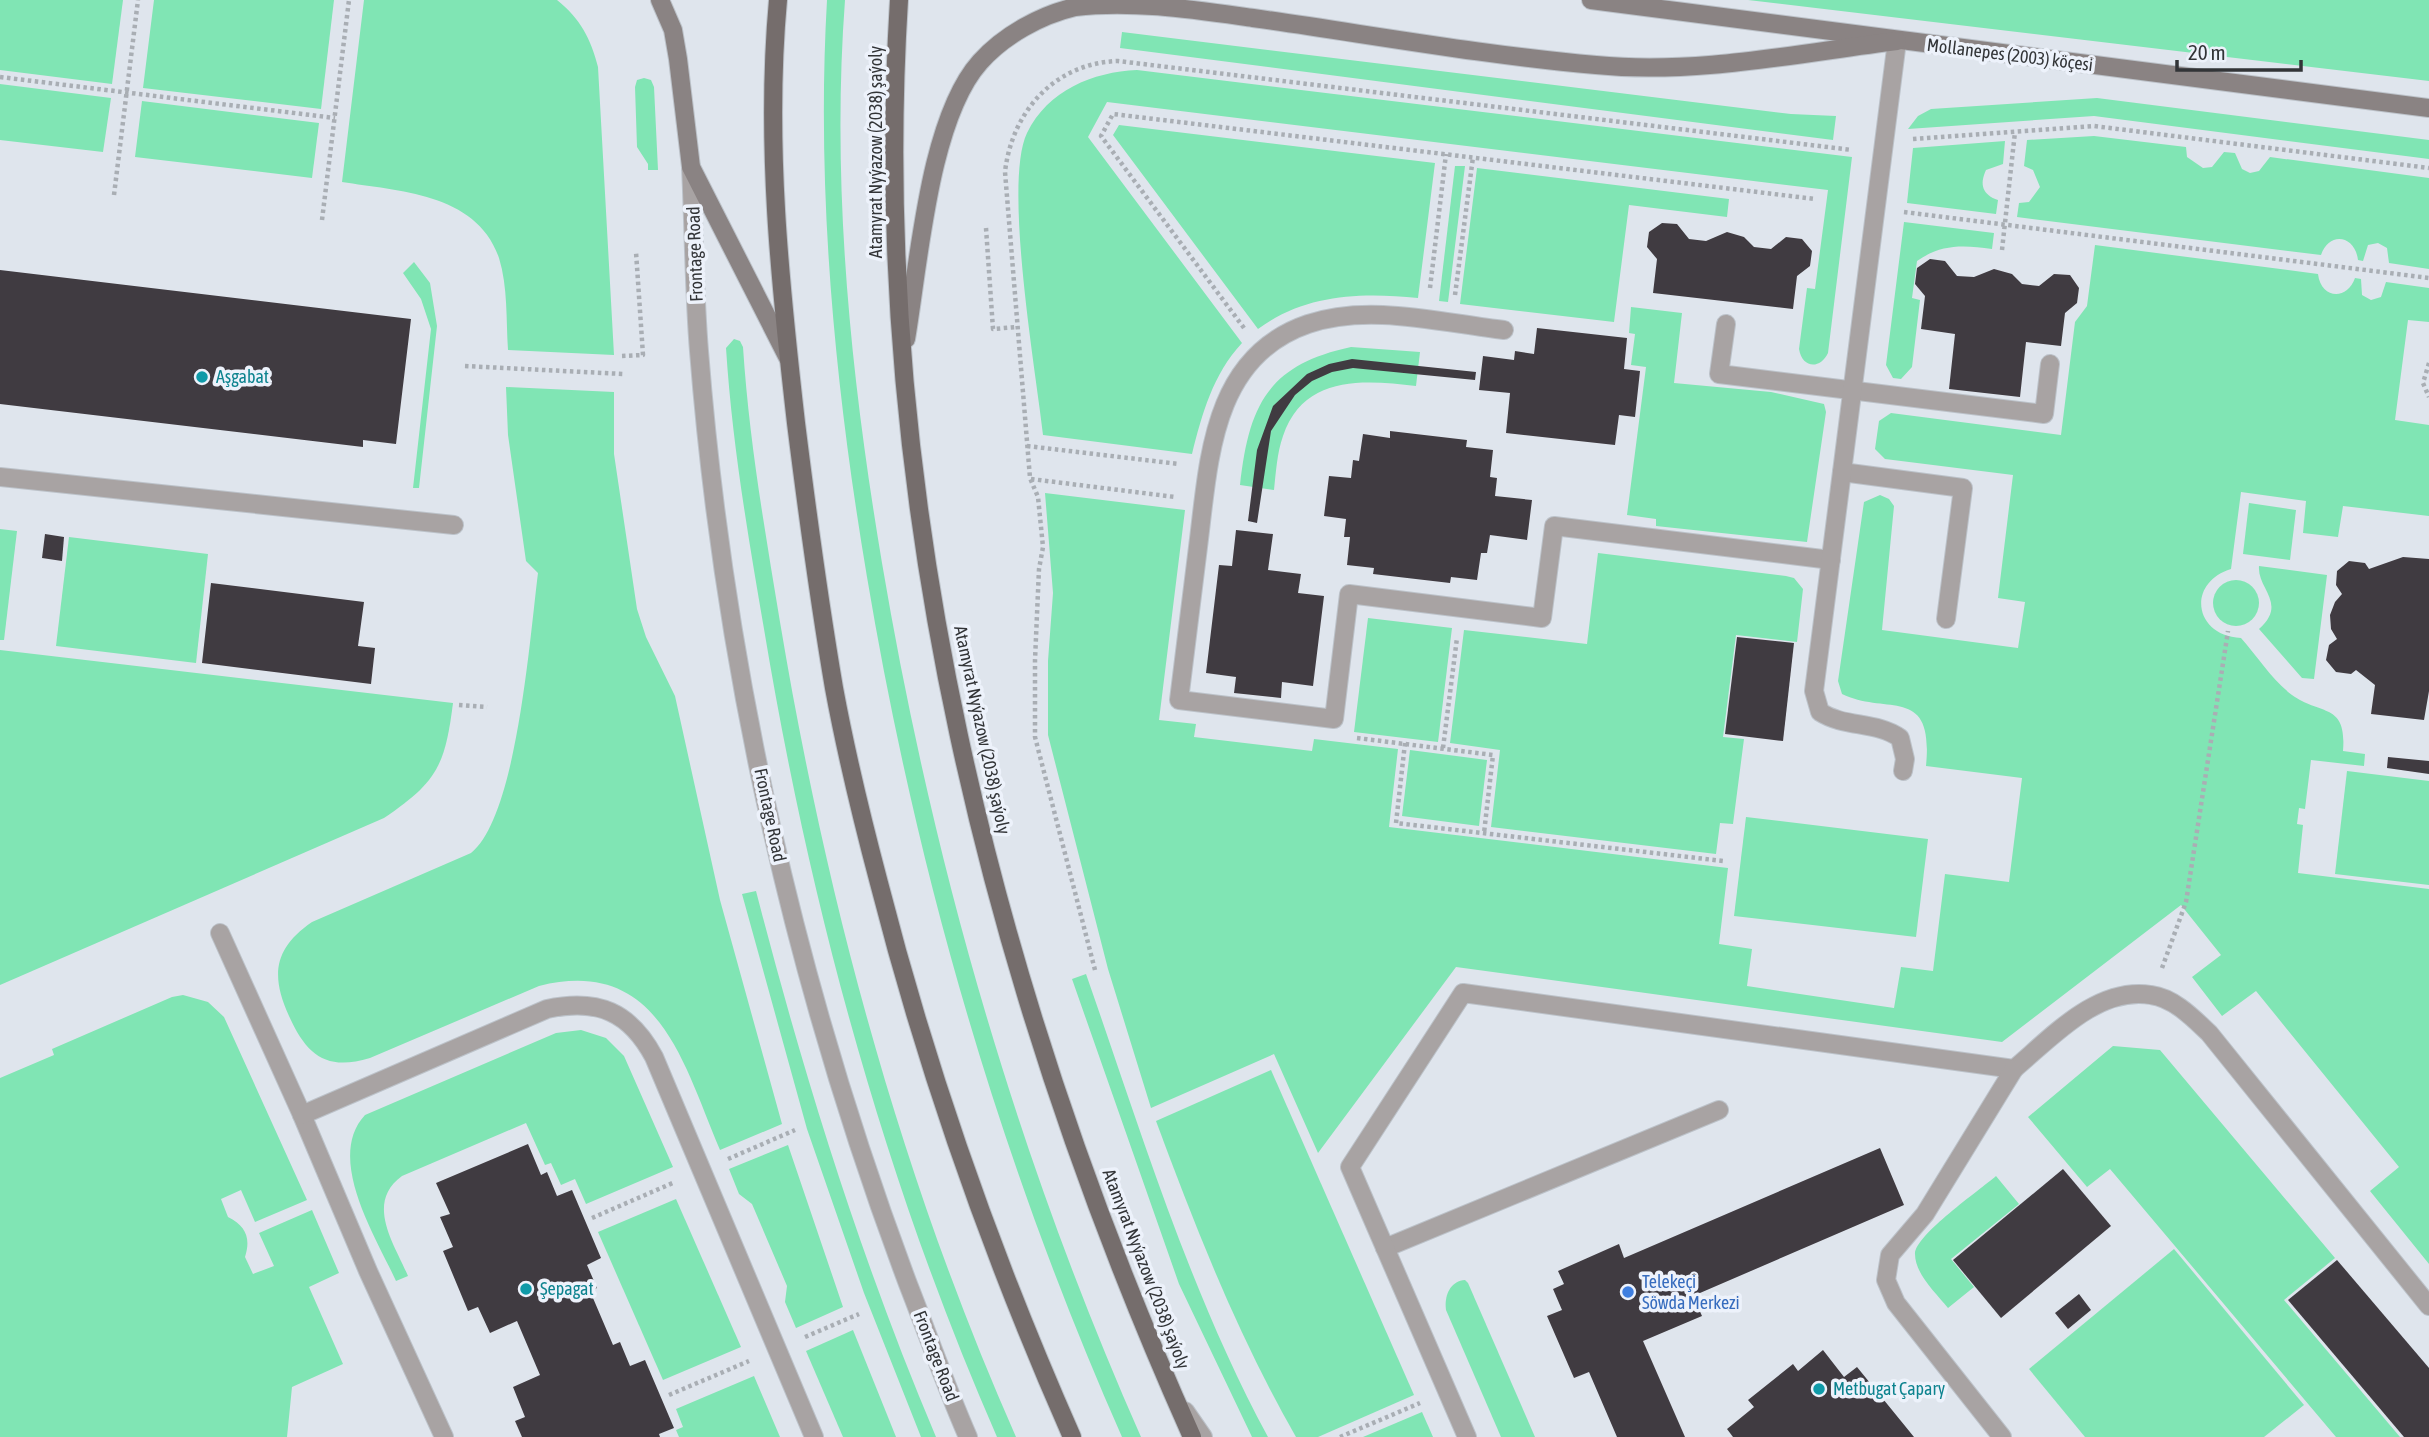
<svg xmlns="http://www.w3.org/2000/svg" width="2429" height="1437" viewBox="0 0 2429 1437" font-family="'Asap Condensed',sans-serif">
<style>
.green{fill:#80e5b4}
.building{fill:#403b41}
.lines{fill:none;stroke-linecap:round;stroke-linejoin:round}
.lane-casing{stroke:#bcc2c9;stroke-width:20}
.street-casing{stroke:#bcc2c9;stroke-width:20}
.secondary-casing{stroke:#bcc2c9;stroke-width:20}
.primary-casing{stroke:#bcc2c9;stroke-width:20}
.path{stroke:#a9aeb4;stroke-width:4.5;stroke-dasharray:3.5 3.5;stroke-linecap:butt}
.lane{stroke:#a8a3a3;stroke-width:18}
.street{stroke:#a8a3a3;stroke-width:18}
.secondary{stroke:#8a8383;stroke-width:18}
.primary{stroke:#756d6c;stroke-width:18}
.culture-dot{fill:#0f9aa8;stroke:#edf2fb;stroke-width:2.5}
.shop-dot{fill:#3f7fe0;stroke:#edf2fb;stroke-width:2.5}
.labels{text-anchor:middle;stroke-width:7;stroke-linejoin:round;paint-order:stroke}
.street-label{font-size:18px;fill:#323437;stroke:#edf2fb}
.culture-label{font-size:18px;fill:#0d838f;stroke:#edf2fb;text-anchor:start}
.shop-label{font-size:18px;fill:#366cbe;stroke:#edf2fb;text-anchor:start}
</style>
<rect width="100%" height="100%" fill="#dfe5ed"/>
<g class="green">
<polygon points="0,0 123,0 112,84 0,70"/>
<polygon points="154,0 334,0 321,109 143,88"/>
<path d="M364,0H557C580,18 591,39 598,67L614,355L508,350C506,320 508,287 499,258C477,193 398,191 342,182Z"/>
<path d="M827,0H845C831,187 851,378 882,563C933,865 1017,1157 1141,1437H1122C1000,1161 917,875 867,577C835,387 816,193 827,0Z"/>
<polygon points="1748,0 2429,0 2429,81"/>
<polygon points="1122,32 1791,114 1836,116 1833,140 1120,48"/>
<path d="M1137,70L1852,157L1828,353C1820,370 1802,368 1799,349L1807,288L1815,289L1828,190L1107,102L1088,137L1242,343C1213,374 1202,414 1192,454L1043,435C1036,372 1003,183 1027,133C1048,90 1093,72 1137,70Z"/>
<polygon points="644,78 651,80 654,87 658,170 648,170 648,164 637,147 635,87 637,80"/>
<polygon points="0,84 111,98 103,152 0,140"/>
<polygon points="2097,98 2429,140 2429,159 2094,116 1908,129 1918,116 1931,109"/>
<polygon points="142,101 319,123 312,178 135,157"/>
<path d="M1119,125L1435,163L1418,298C1361,292 1305,294 1258,329L1113,135Z"/>
<path d="M2094,136L2186,147L2187,157L2203,168L2212,167L2224,152L2235,153L2242,169L2250,173L2259,171L2270,157L2429,178V269L2389,263L2387,248L2378,243L2368,245L2363,261L2358,260C2355,235 2329,231 2321,255L2017,217L2019,203L2029,202L2040,187L2033,170L2024,166L2027,140Z"/>
<path d="M2005,141L2003,164L1986,170C1979,185 1983,195 1998,200L1996,214L1907,203L1913,148Z"/>
<polygon points="1455,166 1465,166 1448,302 1439,301"/>
<polygon points="1477,168 1729,199 1727,217 1629,205 1614,322 1460,304"/>
<path d="M1904,222L1994,233L1992,249C1963,245 1941,244 1917,261L1912,298L1920,300L1912,367L1901,379L1893,378L1886,365Z"/>
<path d="M2095,245L2318,274C2321,299 2347,301 2355,278L2361,279L2362,295L2371,300L2381,297L2386,282L2429,288V322L2408,320L2395,420L2429,425V516L2343,506L2338,537L2303,533L2306,501L2241,492L2231,569C2186,583 2194,636 2241,638C2257,656 2273,681 2292,695C2321,716 2347,702 2343,751L2365,754L2364,766L2311,760L2305,809L2299,808L2297,824L2303,825L2298,873L2429,889V1264L2370,1191L2399,1167L2256,991L2222,1016L2192,977L2221,955L2181,905L2002,1042L1456,967L1318,1153L1274,1054L1151,1108L1108,969L1048,735V661L1053,593L1045,493L1185,510L1159,720L1196,724L1194,737L1312,751L1314,739L1398,749L1389,827L1728,868L1719,944L1752,949L1747,986L1894,1008L1901,967L1933,971L1945,874L2009,882L2022,778L1926,766C1934,684 1887,716 1842,694L1838,681L1864,502L1880,495L1889,499L1894,506L1882,630L2018,648L2025,602L1998,598L2013,475L1885,459L1875,449L1879,421L1891,413L2061,435L2075,322L2087,306Z"/>
<polygon points="414,262 430,283 437,326 419,488 413,488 431,329 421,299 403,273"/>
<polygon points="1631,307 1682,313 1674,383 1771,392 1824,404 1826,412 1807,542 1656,526 1656,519 1627,515 1646,367 1631,365 1635,334 1629,333"/>
<path d="M734,339L740,341L743,347C749,440 765,531 780,622C827,903 901,1177 1016,1437H997C884,1179 810,906 764,629C748,536 732,442 726,348Z"/>
<path d="M1351,347L1420,352L1416,386C1365,380 1304,374 1283,436C1277,453 1276,472 1274,490L1240,485C1249,406 1267,365 1351,347Z"/>
<path d="M506,387L614,392V454L637,609L646,637L675,696L720,900L782,1124L720,1150C683,1063 659,956 539,986L370,1058C327,1071 307,1056 289,1016C271,976 273,949 312,922L471,853C517,817 530,635 538,573L526,561L508,435Z"/>
<polygon points="2249,503 2296,510 2290,560 2243,554"/>
<polygon points="0,529 17,531 4,640 0,640"/>
<polygon points="69,537 208,554 196,663 56,646"/>
<polygon points="1598,553 1786,576 1794,578 1803,589 1797,642 1736,635 1723,737 1744,739 1733,824 1720,823 1716,854 1491,827 1500,750 1450,743 1464,630 1587,644"/>
<path d="M2259,566L2327,575L2314,679L2302,678L2259,629C2288,603 2257,589 2259,566Z"/>
<circle cx="2236" cy="603" r="23"/>
<polygon points="1368,618 1452,628 1438,742 1354,732"/>
<path d="M0,650L453,703C445,766 437,782 384,818L0,985Z"/>
<polygon points="1410,750 1487,760 1479,826 1402,816"/>
<polygon points="2347,771 2429,781 2429,885 2335,874"/>
<polygon points="1746,817 1928,839 1916,937 1734,916"/>
<path d="M756,891C804,1077 861,1260 936,1437H921L864,1293L807,1129L742,894Z"/>
<path d="M1086,974C1141,1131 1189,1291 1268,1437H1252L1179,1284L1072,979Z"/>
<path d="M183,995L208,1002L224,1017L307,1200L255,1222L241,1190L221,1199L228,1217C246,1226 251,1238 245,1257L253,1274L274,1266L259,1233L312,1210L339,1273L309,1287L343,1364L292,1387L287,1437H0V1078L54,1055L52,1049L172,997Z"/>
<path d="M581,1030L606,1038L624,1056L673,1167L586,1204L575,1179L561,1185L551,1163L545,1165L526,1123L402,1176C365,1203 394,1243 408,1276L396,1281C376,1237 325,1158 365,1115L556,1033Z"/>
<polygon points="2113,1046 2160,1050 2335,1258 2284,1300 2400,1437 2336,1437 2110,1169 2087,1187 2028,1117"/>
<path d="M1271,1070L1414,1395L1318,1437H1296C1238,1336 1196,1229 1156,1121Z"/>
<polygon points="788,1145 843,1307 796,1328 785,1302 787,1286 752,1204 739,1194 729,1169"/>
<path d="M1996,1176L2019,1204L1951,1259L1974,1287L1948,1308C1936,1293 1915,1274 1915,1254C1915,1235 1980,1190 1996,1176Z"/>
<polygon points="676,1199 741,1347 663,1380 598,1232"/>
<polygon points="2174,1249 2304,1405 2264,1437 2085,1437 2029,1369"/>
<path d="M1465,1280L1468,1283L1535,1437H1501L1446,1310C1444,1296 1450,1281 1465,1280Z"/>
<polygon points="853,1330 896,1437 843,1437 806,1351"/>
<polygon points="754,1376 780,1437 679,1437 676,1430 683,1427 676,1409"/>
<polygon points="1422,1412 1433,1437 1363,1437"/>
</g>
<g class="building">
<polygon points="1662,223 1677,224 1689,239 1706,241 1727,232 1744,237 1754,247 1771,249 1786,237 1802,239 1812,251 1810,266 1797,276 1793,309 1653,293 1657,259 1647,247 1649,232"/>
<polygon points="1930,259 1945,261 1957,276 1974,277 1994,269 2012,274 2022,284 2039,286 2054,274 2070,275 2079,288 2077,303 2065,313 2061,346 2026,342 2020,397 1949,389 1955,334 1921,329 1925,296 1915,284 1917,268"/>
<polygon points="0,270 411,319 396,444 363,440 363,447 0,404"/>
<polygon points="1537,328 1627,338 1624,369 1640,371 1635,417 1619,415 1615,445 1506,433 1510,393 1479,390 1483,356 1514,360 1515,351 1534,354"/>
<polygon points="1352,359 1476,372 1475,380 1353,368 1332,372 1312,381 1295,395 1271,431 1257,523 1248,521 1257,450 1273,406 1307,374 1329,364"/>
<polygon points="1390,431 1467,440 1466,447 1493,450 1490,477 1497,478 1495,496 1532,500 1527,540 1490,535 1487,553 1481,553 1477,580 1451,577 1450,583 1373,574 1374,568 1347,565 1350,537 1344,537 1346,519 1324,516 1329,476 1351,478 1353,460 1359,461 1363,434 1390,438"/>
<polygon points="1236,530 1273,534 1268,570 1301,574 1298,593 1324,596 1313,686 1282,682 1281,698 1234,693 1236,677 1206,673 1219,565 1232,566"/>
<polygon points="45,534 64,537 62,561 42,558"/>
<polygon points="2403,557 2429,559 2429,691 2424,720 2371,714 2375,685 2356,670 2351,674 2336,672 2326,660 2329,645 2337,639 2331,629 2330,615 2335,602 2342,594 2336,585 2337,571 2349,561 2365,563 2369,569"/>
<polygon points="211,583 364,602 358,646 375,648 371,684 202,663"/>
<polygon points="1737,637 1794,643 1783,741 1725,734"/>
<polygon points="2388,757 2429,761 2429,774 2387,768"/>
<polygon points="528,1144 541,1175 547,1172 557,1196 572,1190 601,1258 587,1265 597,1288 590,1291 613,1345 620,1342 630,1366 645,1360 674,1428 659,1434 660,1437 522,1437 515,1421 525,1417 513,1387 540,1375 517,1321 490,1333 478,1307 468,1311 443,1251 453,1247 440,1217 450,1214 436,1183"/>
<polygon points="1880,1148 1904,1205 1693,1296 1702,1316 1643,1341 1685,1437 1617,1437 1589,1372 1574,1378 1547,1316 1562,1310 1553,1289 1564,1284 1558,1271 1619,1244 1624,1258"/>
<polygon points="2063,1169 2111,1226 2001,1318 1953,1260"/>
<polygon points="2337,1260 2429,1368 2429,1437 2404,1437 2288,1300"/>
<polygon points="2079,1294 2091,1310 2068,1329 2055,1313"/>
<polygon points="1823,1350 1844,1377 1857,1367 1914,1437 1733,1437 1727,1429 1754,1407 1748,1400 1793,1364 1798,1371"/>
</g>
<g class="lines">
<g class="lane-casing">
<g id="lane">
<polyline points="1726,324 1719,374 2044,414 2050,364"/>
<path d="M1504,330C1442,323 1369,303 1308,324C1211,357 1209,461 1198,547C1192,598 1185,649 1179,700L1334,719L1349,594L1542,618L1554,526L1831,560"/>
<polyline points="1842,472 1963,488 1946,619"/>
<polyline points="0,477 454,525"/>
<polyline points="302,1115 368,1271 444,1437"/>
<polyline points="1385,1248 1719,1110"/>
<path d="M1467,1437L1350,1167L1463,993L2014,1069C2051,1038 2097,986 2151,995C2174,998 2193,1018 2209,1033L2429,1306"/>
<polyline points="2002,1437 1896,1303 1886,1280 1890,1255 1925,1214 2014,1069"/>
</g>
</g>
<g class="street-casing">
<g id="street">
<path d="M1897,41L1814,691L1820,712C1845,728 1876,721 1900,738L1905,759L1903,771"/>
<path d="M691,167C694,228 694,290 699,351C724,669 796,986 908,1284C928,1335 946,1387 968,1437"/>
<path d="M220,933L302,1115L547,1009C598,998 630,1012 654,1057L814,1437"/>
<polyline points="1185,1411 1203,1437"/>
</g>
</g>
<g class="secondary-casing">
<g id="secondary">
<polyline points="660,0 673,30 678,59 691,167 788,358"/>
<polyline points="1591,0 2429,108"/>
<path d="M906,339C919,263 929,119 980,62C1004,35 1041,15 1075,7C1133,0 1196,10 1253,18C1367,34 1482,55 1596,65C1696,75 1799,53 1897,41"/>
</g>
</g>
<g class="primary-casing">
<g id="primary">
<path d="M778,0C765,141 780,283 796,423C807,511 819,600 834,688C846,753 862,819 879,883C928,1075 992,1256 1072,1437"/>
<path d="M899,0C868,492 992,990 1192,1437"/>
</g>
</g>
<g class="path">
<polyline points="0,77 335,118"/>
<polyline points="1913,139 2094,126 2429,168"/>
<polyline points="114,195 138,0"/>
<polyline points="1904,212 2429,278"/>
<polyline points="322,220 349,0"/>
<polyline points="986,228 993,329 1017,327"/>
<polyline points="2002,250 2015,132"/>
<polyline points="1430,288 1446,154"/>
<polyline points="1455,295 1473,157"/>
<polyline points="1244,328 1101,136 1113,114 1815,199"/>
<polyline points="622,356 643,355 636,252"/>
<polyline points="2429,363 2423,383 2429,397"/>
<polyline points="465,366 623,374"/>
<polyline points="1027,446 1179,464"/>
<polyline points="1031,479 1175,497"/>
<polyline points="459,705 487,707"/>
<polyline points="1357,738 1493,755 1484,833"/>
<polyline points="1405,743 1396,823 1723,861"/>
<polyline points="1443,748 1457,638"/>
<polyline points="2162,968 2186,902 2228,631"/>
<path d="M1095,970L1035,737V660L1039,569L1043,547L1038,497L1030,478L1005,172C1012,111 1055,63 1118,61L1852,150"/>
<polyline points="728,1159 795,1130"/>
<polyline points="592,1218 675,1182"/>
<polyline points="805,1337 859,1314"/>
<polyline points="669,1395 749,1361"/>
<polyline points="1340,1437 1420,1403"/>
</g>
<use href="#lane" class="lane"/>
<use href="#street" class="street"/>
<use href="#secondary" class="secondary"/>
<use href="#primary" class="primary"/>
</g>
<g class="culture-dot">
<circle cx="202" cy="377" r="7"/>
<circle cx="526" cy="1289" r="7"/>
<circle cx="1819" cy="1389" r="7"/>
</g>
<circle class="shop-dot" cx="1628" cy="1292" r="7"/>
<g class="labels">
<g class="street-label">
<text transform="translate(2010 55) rotate(7)" y="6">Mollanepes (2003) köçesi</text>
<text transform="translate(876 152) rotate(-90)" y="6">Atamyrat Nyýazow (2038) şaýoly</text>
<text transform="translate(695 254) rotate(-92)" y="6">Frontage Road</text>
<text transform="translate(982 730) rotate(78)" y="6">Atamyrat Nyýazow (2038) şaýoly</text>
<text transform="translate(770 815) rotate(78)" y="6">Frontage Road</text>
<text transform="translate(1146 1269) rotate(69)" y="6">Atamyrat Nyýazow (2038) şaýoly</text>
<text transform="translate(936 1356) rotate(69)" y="6">Frontage Road</text>
</g>
<g class="culture-label">
<text x="216" y="383">Aşgabat</text>
<text x="540" y="1295">Şepagat</text>
<text x="1833" y="1395">Metbugat Çapary</text>
</g>
<g class="shop-label">
<text x="1642" y="1288">Telekeçi<tspan x="1642" dy="21">Söwda Merkezi</tspan></text>
</g>
</g>
<path d="M2177 60v10h124v-10" fill="none" stroke="#323437" stroke-width="3.5"/>
<text x="2188" y="60" font-size="21" fill="#323437" stroke="#edf2fb" stroke-width="5" paint-order="stroke">20 m</text>
</svg>
